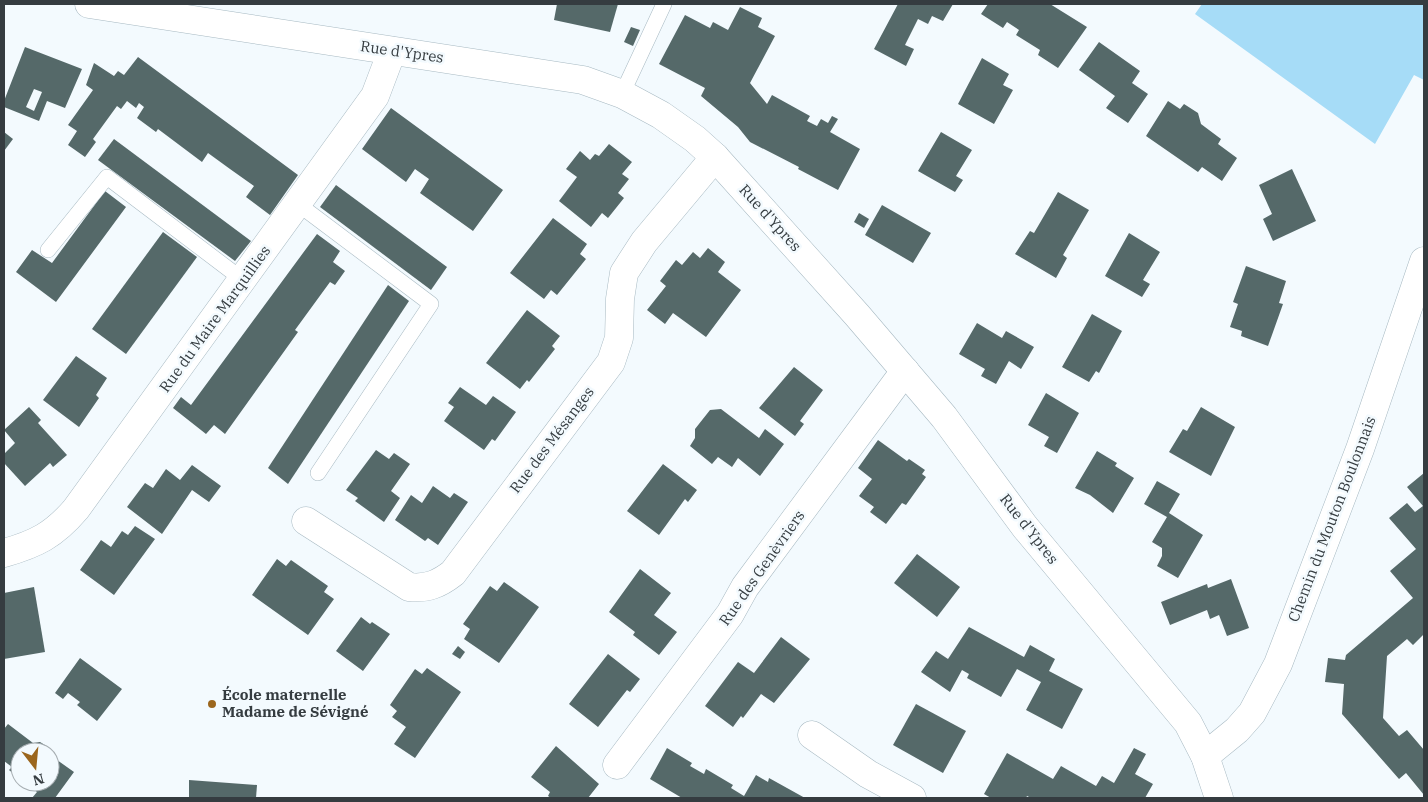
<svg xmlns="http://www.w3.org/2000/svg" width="1428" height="802" viewBox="0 0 1428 802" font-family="'IBM Plex Serif',serif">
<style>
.green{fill:#a6dcf7}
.building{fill:#556969;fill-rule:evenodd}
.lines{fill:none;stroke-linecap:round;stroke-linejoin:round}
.lane-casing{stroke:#a7b9c2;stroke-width:16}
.street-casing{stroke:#a7b9c2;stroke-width:29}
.secondary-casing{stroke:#a7b9c2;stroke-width:29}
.lane{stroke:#fff;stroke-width:15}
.street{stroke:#fff;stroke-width:28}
.secondary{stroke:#fff;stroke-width:28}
.poi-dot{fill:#9b661d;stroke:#f3fafe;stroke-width:2}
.labels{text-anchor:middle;stroke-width:5;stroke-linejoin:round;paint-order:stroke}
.street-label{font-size:15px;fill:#353c40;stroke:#f3fafe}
.poi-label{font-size:15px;font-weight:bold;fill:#353c40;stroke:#f3fafe;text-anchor:start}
</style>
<rect width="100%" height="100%" fill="#f3fafe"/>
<polygon class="green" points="1202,4 1424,4 1424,80 1414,75 1375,144 1195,14"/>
<g class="building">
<polygon points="557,4 618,4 610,32 554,20"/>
<polygon points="898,4 953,4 943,21 932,16 928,24 918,19 905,45 914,49 906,66 874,49"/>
<polygon points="988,4 1050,4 1087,27 1058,68 1038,55 1040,50 1016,35 1019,30 1007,22 1003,28 981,14"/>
<polygon points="740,7 762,18 758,27 775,36 750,83 767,104 772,95 810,116 807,121 817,126 821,119 828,123 832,116 838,119 830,132 860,149 838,190 798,169 799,167 750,142 738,127 701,96 705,88 659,64 685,15 710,28 713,22 728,30"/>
<polygon points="631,27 640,30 633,46 624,42"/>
<polygon points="1099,42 1140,71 1132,83 1148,94 1128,123 1106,108 1115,96 1079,70"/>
<path d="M25,47L82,69L65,108L47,101L39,121L4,107V101ZM34,89L42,92L34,111L26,107Z"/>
<polygon points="138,57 298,175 270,215 246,197 254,186 230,169 208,153 202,162 158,129 156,132 137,118 144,107 139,103 136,108 127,101 121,109 117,106 93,139 96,142 85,157 68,145 77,131 68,125 93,90 86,85 94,63 114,76 118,71 124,75"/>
<polygon points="982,58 1009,74 1003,85 1013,90 994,124 958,104"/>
<polygon points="1168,101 1180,109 1184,104 1198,113 1201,124 1221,139 1218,144 1237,158 1222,181 1202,167 1198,172 1146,136"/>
<polygon points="391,108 503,190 473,231 420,193 429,179 415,169 406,182 362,149"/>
<polygon points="4,132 13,139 4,151"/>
<polygon points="941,132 972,150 956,176 963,180 955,192 918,171"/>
<polygon points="114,139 251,241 235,261 98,160"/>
<polygon points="609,144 632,162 622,174 629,179 618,193 624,198 608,218 602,213 591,227 559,201 577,177 566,169 580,151 590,160 595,154 599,156"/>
<polygon points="1292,169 1316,221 1273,241 1263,219 1272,214 1259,185"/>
<polygon points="336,185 447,267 431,290 320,207"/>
<polygon points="105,191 126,207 56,302 16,272 32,250 52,263"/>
<polygon points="1058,192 1089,210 1063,255 1067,258 1056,278 1015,254 1030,231 1034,233"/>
<polygon points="882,205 931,233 913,263 865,235"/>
<polygon points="859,213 869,219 864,228 854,222"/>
<polygon points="553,218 587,244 580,254 586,259 557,295 551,290 544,299 510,273"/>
<polygon points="163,232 197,257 126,354 92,329"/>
<polygon points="1129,233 1160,252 1143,280 1150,284 1142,297 1105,276"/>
<polygon points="317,234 340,251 333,262 345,271 335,285 330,282 295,330 298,332 225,434 214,425 206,434 173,408 181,397 191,405"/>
<polygon points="708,248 725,262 718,272 741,290 706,337 673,313 665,324 647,310 666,286 660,281 676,260 682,265 693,252 700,258"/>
<polygon points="1246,266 1286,281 1279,303 1283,304 1268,346 1241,336 1242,331 1230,327 1238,304 1233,302"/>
<polygon points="388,285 409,301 288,484 268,468"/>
<polygon points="527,310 560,336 552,346 555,349 529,382 527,380 520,389 486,363"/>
<polygon points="1092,314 1122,331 1099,373 1096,371 1089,382 1062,367"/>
<polygon points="977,323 1002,338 1006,331 1034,347 1021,369 1009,361 996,384 981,376 985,369 959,354"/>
<polygon points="76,356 107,378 96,395 99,398 79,427 43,400"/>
<polygon points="794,367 823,390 800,421 804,424 795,436 759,408"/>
<polygon points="460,387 486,405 493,396 516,412 495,441 492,439 484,450 444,421 454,407 448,403"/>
<polygon points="1046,393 1079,413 1057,453 1044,446 1049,437 1028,425"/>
<polygon points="29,407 41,420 38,423 67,455 53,467 50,463 25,486 4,463 4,454 15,443 4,430"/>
<polygon points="1201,407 1235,427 1211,476 1169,452 1183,429 1187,431"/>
<polygon points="721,409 759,438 765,429 784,444 760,476 738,458 732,467 718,457 712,464 690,446 695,438 695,429 710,410"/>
<polygon points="878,440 907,461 909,459 925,470 922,474 926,477 906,505 902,503 886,524 870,512 874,507 859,496 872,479 858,468"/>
<polygon points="376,450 389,459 394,453 410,464 391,491 400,498 384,522 355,501 358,498 346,490"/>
<polygon points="1097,451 1117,463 1115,466 1134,478 1113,513 1090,495 1075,488"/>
<polygon points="663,464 697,490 688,502 685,499 659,535 627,511"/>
<polygon points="192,465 221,486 209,502 192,490 162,534 127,507 145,483 153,488 166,469 180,480"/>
<polygon points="1424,473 1424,634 1413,645 1407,639 1387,656 1383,718 1399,736 1407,730 1424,750 1424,795 1406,773 1399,779 1342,714 1344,684 1325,682 1328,658 1345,660 1346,655 1413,598 1390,571 1416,549 1389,518 1407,503 1415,512 1423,506 1407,487"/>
<polygon points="1157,481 1180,494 1169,513 1203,535 1178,578 1157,566 1162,556 1162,548 1152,542 1167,517 1144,504"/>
<polygon points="433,486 450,498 454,493 468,502 438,545 428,538 425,541 395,520 411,495 422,503"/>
<polygon points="135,526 155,539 114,595 80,570 101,540 111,547 122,531 128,535"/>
<polygon points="917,554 960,587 937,617 894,583"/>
<polygon points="277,559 286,566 291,560 328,586 324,592 334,599 308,635 252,595"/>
<polygon points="640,569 671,593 654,615 677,632 659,655 633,635 635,632 609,612"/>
<polygon points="1231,579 1249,628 1227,636 1219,615 1210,619 1207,610 1170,625 1161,602 1207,584 1208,588"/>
<polygon points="504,582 539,607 499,663 464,639 470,629 463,624 490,586 497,591"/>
<polygon points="34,587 45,652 4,659 4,593"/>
<polygon points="361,617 370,624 372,622 390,634 363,671 336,651"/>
<polygon points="969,627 1024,657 1030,645 1055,659 1049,671 1083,689 1062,729 1026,710 1041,682 1017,669 1001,697 967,678 969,674 962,670 950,692 921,672 936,651 948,659"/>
<polygon points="781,637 810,659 774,703 761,694 743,718 741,716 733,727 705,706 738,662 754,673"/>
<polygon points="458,646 465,652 460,659 452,654"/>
<polygon points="608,654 640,679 630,692 627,690 598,727 569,704"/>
<polygon points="80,658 122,689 97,721 77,705 80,702 68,693 63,699 55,693"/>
<polygon points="427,668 461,692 415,758 394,744 406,727 392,717 397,711 390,705 415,669 422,674"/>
<polygon points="916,704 966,731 943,773 893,745"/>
<polygon points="8,724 33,743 40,742 48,747 49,752 20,752 20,779 9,770 12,767 4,761 4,729"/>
<polygon points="556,746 599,784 588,798 551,798 548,796 550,792 531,777"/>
<polygon points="667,748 692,763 690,766 704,774 706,769 733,785 731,788 744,796 756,775 768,782 769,778 805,798 682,798 650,779"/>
<polygon points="1134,748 1146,754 1135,774 1153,784 1145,798 1031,798 1027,796 1026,798 991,798 984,794 1007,753 1053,779 1061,766 1096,786 1102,776 1114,783"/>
<polygon points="50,755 74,772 55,798 32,798 37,792 24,782 50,782"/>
<polygon points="189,780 257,785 256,798 189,798"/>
</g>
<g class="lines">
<g class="lane-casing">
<g id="lane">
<polyline points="622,94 664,4"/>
<polyline points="298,204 431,304 318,473"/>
<polyline points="48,250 107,177 243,280"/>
</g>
</g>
<g class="street-casing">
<g id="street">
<path d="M306,521L409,587C427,589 439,584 453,573L611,362L619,338L620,299L624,273L644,242L715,157"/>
<path d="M4,553C36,544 54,535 76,509L375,96L392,51"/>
<polyline points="812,735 868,774 912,798"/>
<polyline points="1205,756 1237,730 1252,713 1278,664 1360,449 1424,261"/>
<polyline points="617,765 730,614 745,587 905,371"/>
</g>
</g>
<g class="secondary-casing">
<polyline id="secondary" points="89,4 583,80 622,94 661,115 695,139 715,157 857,315 944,417 1025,527 1188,723 1205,756 1219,798"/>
</g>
<use href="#lane" class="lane"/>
<use href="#street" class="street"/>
<use href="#secondary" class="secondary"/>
</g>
<circle class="poi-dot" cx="212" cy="704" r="5"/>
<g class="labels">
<g class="street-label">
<text transform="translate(402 52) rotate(8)" y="5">Rue d'Ypres</text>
<text transform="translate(770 218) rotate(48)" y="5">Rue d'Ypres</text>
<text transform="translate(215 319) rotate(-54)" y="5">Rue du Maire Marquillies</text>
<text transform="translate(552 440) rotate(-53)" y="5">Rue des Mésanges</text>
<text transform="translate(1332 519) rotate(-69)" y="5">Chemin du Mouton Boulonnais</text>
<text transform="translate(1029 529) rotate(52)" y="5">Rue d'Ypres</text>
<text transform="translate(762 568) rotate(-55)" y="5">Rue des Genèvriers</text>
</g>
<g class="poi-label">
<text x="222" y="700">École maternelle<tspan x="222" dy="17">Madame de Sévigné</tspan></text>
</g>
</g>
<rect width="1428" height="802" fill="none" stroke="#353c40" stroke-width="10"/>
<g transform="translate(35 767) rotate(164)"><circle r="24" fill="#f3fafe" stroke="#a7aeb2"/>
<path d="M0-4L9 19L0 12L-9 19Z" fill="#9b661d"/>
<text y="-8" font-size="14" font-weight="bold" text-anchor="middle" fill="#353c40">N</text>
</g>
</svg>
